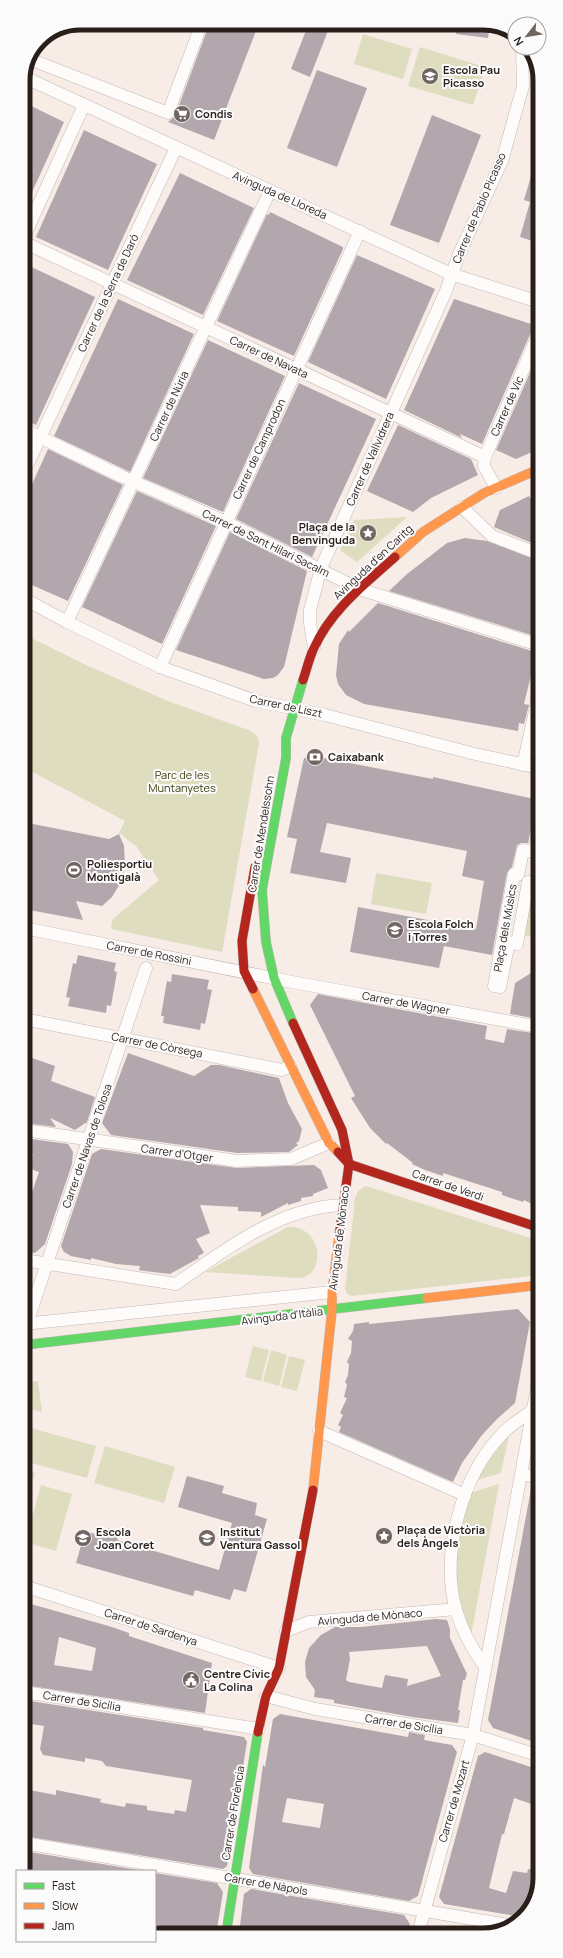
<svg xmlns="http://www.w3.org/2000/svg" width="563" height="1958" viewBox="0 0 563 1958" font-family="Manrope,sans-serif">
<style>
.green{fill:#deddc0}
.building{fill:#b3a7ae;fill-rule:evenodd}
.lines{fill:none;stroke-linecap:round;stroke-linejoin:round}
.street-casing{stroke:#c3b8b3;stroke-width:13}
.fast-casing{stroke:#c3b8b3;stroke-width:10}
.slow-casing{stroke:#c3b8b3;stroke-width:10}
.jam-casing{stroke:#c3b8b3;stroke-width:10}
.street{stroke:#fefcfb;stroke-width:12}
.fast{stroke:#63d668;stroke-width:9}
.slow{stroke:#ff974d;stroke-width:9}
.jam{stroke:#b3261e;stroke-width:9}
.labels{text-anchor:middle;stroke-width:4;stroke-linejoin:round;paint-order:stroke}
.poi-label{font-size:11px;font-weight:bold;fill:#2a1e1a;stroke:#fbfbfb;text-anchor:start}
.street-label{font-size:11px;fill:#2a1e1a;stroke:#fbfbfb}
.park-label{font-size:11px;fill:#3c420d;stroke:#fbfbfb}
.rim{fill:none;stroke:#2a1e1a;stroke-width:5}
</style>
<rect width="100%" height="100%" fill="#f8ece7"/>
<g class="green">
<polygon points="363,34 412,49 403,79 354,64"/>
<polygon points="420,47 485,67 473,105 408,86"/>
<polygon points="407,517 357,562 340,550 354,520"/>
<polygon points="23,634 86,665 168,701 251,731 258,737 259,744 222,952 111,929 112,920 159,880 137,847 119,833 125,821 23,767"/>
<polygon points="376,873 432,883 426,914 371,904"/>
<polygon points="531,894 539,895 539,938 523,935"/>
<polygon points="366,1186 540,1241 540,1275 352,1296 347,1294 345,1289 355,1198 358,1191"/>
<path d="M288,1227C324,1225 327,1279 297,1278L205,1272Z"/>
<polygon points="253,1346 269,1350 261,1381 245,1377"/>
<polygon points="271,1350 287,1355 279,1386 263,1381"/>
<polygon points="289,1356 305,1360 297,1391 281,1387"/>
<polygon points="38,1381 42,1412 24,1407 24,1383"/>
<polygon points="27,1427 96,1446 87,1478 24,1461 24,1437"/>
<polygon points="509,1435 501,1473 477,1480 491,1457"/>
<polygon points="105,1446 175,1467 164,1503 94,1483"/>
<polygon points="24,1470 35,1473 24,1512"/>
<path d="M499,1484L471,1636C467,1626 463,1616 460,1607C450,1568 460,1530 470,1493Z"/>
<polygon points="41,1485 72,1494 56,1551 25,1542"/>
</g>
<g class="building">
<polygon points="217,23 259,23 214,140 168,122 175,116 209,25 215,27"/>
<polygon points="309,23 331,23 310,77 291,69"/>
<polygon points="458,23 490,24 488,38 456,34"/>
<polygon points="317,70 367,88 337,167 287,148"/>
<polygon points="23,102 64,122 23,212"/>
<polygon points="432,115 481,135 439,243 390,225"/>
<polygon points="84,130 157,164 108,270 36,237"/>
<polygon points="536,159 539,159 539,243 520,237 530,202 524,200"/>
<polygon points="180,173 254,208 203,315 127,280"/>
<polygon points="270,212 343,247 343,249 294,356 217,321 267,214 269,215"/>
<polygon points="357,255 435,289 386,399 308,362"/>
<polygon points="23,263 95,297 36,425 23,419"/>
<polygon points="118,299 194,334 130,472 54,436"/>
<polygon points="454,299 537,326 532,330 482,444 460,434 462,438 404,410"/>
<polygon points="208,340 285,376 223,512 143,478"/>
<polygon points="539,352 539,449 516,459 496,450"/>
<polygon points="299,383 376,419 312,557 236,519"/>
<polygon points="398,425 471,459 478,475 431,498 413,512 367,491"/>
<polygon points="48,449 123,485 68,601 23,581 23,504"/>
<polygon points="137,491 216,526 162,644 82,607"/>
<polygon points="539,494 539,546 494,527 500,510 529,496 530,498"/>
<polygon points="230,532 307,571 284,667 278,675 273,678 264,679 176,650"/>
<polygon points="465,538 487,541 539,561 538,637 389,591 407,574 447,543"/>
<polygon points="378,603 535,652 536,655 524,704 529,705 524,724 519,723 518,731 364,704 346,695 338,684 336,675 339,644 348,630 349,632"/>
<polygon points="318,757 433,779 433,777 539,800 539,819 534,821 532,824 528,843 521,843 517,845 512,867 507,873 492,955 444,946 439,968 350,952 358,907 476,929 484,881 462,876 467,851 327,823 320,852 351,858 346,883 290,873 297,839 287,837 304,758"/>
<polygon points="23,822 109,839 119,834 124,846 125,867 121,882 112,897 102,906 76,901 83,920 24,909"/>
<polygon points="78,955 116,963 114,971 117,972 111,1006 107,1005 106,1013 68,1006 70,998 66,997 73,963 76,964"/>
<polygon points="539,968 539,1019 510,1014 515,983"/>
<polygon points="172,974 209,980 207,989 212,990 205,1024 201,1023 200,1030 163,1023 164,1016 161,1016 163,1004 167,981 171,982"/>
<polygon points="318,994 487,1026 485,1039 504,1043 507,1029 539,1034 540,1208 524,1200 523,1202 502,1195 502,1192 443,1173 443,1176 425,1170 412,1164 413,1163 387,1143 386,1144 370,1128 351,1098 355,1096 310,1005"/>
<polygon points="128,1053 194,1076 211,1065 219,1065 279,1078 288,1103 302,1129 299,1141 296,1143 298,1145 289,1152 237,1153 111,1135 102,1123"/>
<polygon points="24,1055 55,1066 51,1081 95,1097 87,1122 75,1130 50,1118 56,1127 24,1123"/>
<polygon points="24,1138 68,1144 73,1152 72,1164 45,1244 35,1253 24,1251 24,1189 32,1192 39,1172 28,1168 33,1154 24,1151"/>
<polygon points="101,1149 236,1168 314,1165 321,1170 328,1188 313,1194 313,1196 301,1198 301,1201 288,1205 288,1203 261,1217 261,1212 238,1211 238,1207 200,1205 210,1233 196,1239 204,1253 198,1256 199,1258 170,1274 145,1271 139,1270 140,1266 116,1264 91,1258 91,1260 71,1256 64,1252 61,1246 92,1154"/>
<polygon points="518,1309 530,1322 515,1403 498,1418 482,1435 462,1463 453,1482 339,1432 341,1427 338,1425 343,1415 340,1413 347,1398 344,1397 347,1385 345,1382 348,1375 349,1364 347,1362 351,1353 352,1341 348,1339 353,1331 354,1324 369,1322 369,1324"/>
<polygon points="187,1476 224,1486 222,1493 257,1503 255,1515 267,1519 246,1592 234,1589 230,1600 195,1590 193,1596 76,1563 85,1531 105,1537 108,1528 120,1531 117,1540 219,1570 232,1523 178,1507"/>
<polygon points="532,1484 540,1485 540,1744 493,1728 488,1720"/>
<path d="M24,1602L112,1627L129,1633V1636L212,1663L205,1713L24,1685ZM59,1637L96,1648L92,1671L54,1665Z"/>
<path d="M436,1619L447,1620L450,1629V1638L467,1674L465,1680H463L458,1710H460L458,1723L412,1717L334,1703V1700L314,1697L315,1690L306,1677L305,1662L309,1648L321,1635L335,1627H361ZM427,1646L441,1676L407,1686L408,1679L385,1675L382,1688L349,1682L346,1680L350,1659L349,1652Z"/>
<polygon points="24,1700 203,1728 203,1730 244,1737 247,1742 227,1866 223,1869 24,1836 24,1789 56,1795 56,1790 101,1799 100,1802 103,1803 125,1807 126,1803 147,1806 147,1810 174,1814 175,1810 186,1812 192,1780 106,1766 102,1761 85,1758 85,1762 43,1755 40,1749 44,1726 24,1723"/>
<path d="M280,1714L408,1737L409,1732L425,1735L424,1740L452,1745L454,1748L457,1752L418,1896L409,1901L253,1874L249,1868L263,1765L265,1767L273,1719ZM287,1798L324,1804L320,1828L282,1822Z"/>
<polygon points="485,1752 540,1770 540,1807 514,1798 504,1834 502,1834 489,1888 506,1893 513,1871 527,1873 528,1869 540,1871 540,1878 526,1915 522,1917 444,1904 439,1897 478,1756"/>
<polygon points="24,1851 144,1871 24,1871"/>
<polygon points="155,1873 217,1883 223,1892 216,1935 178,1935 179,1929 155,1925"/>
<polygon points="251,1889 404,1915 410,1924 407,1934 239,1934 244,1894"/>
</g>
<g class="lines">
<g class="street-casing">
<g id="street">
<polyline points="32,60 168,113 202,23"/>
<polyline points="24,77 451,274 539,302"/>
<polyline points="23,239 84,105"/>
<polyline points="23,242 485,457 484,466 496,488"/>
<polyline points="23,429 121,476 226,522 359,589 539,645"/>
<polyline points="485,457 539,333"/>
<polyline points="23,474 176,148"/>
<polyline points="462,507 492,536 539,554"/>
<polyline points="23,598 67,622 160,667 256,701 325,715 471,753 539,768"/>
<polyline points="67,622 270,191"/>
<polyline points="314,648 310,623 310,610 321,568 446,291 459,254 502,161 523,86 522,48"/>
<polyline points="160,667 360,231"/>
<polyline points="523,765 539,693"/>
<polyline points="539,826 534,852 523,850 518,875 514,874 494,986 500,987 509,942 517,944 528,882 539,884"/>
<polyline points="24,928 292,982 539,1027"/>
<polyline points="24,1019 282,1070 290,1066"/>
<polyline points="24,1130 237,1161 291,1159 329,1143"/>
<path d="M24,1260L176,1284C225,1249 281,1207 343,1205"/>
<polyline points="27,1323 146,968"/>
<polyline points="24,1324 332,1292"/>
<polyline points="319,1431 465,1495"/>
<polyline points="522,1474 540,1478"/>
<polyline points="24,1586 279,1668"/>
<polyline points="286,1631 309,1622 456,1609"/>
<path d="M485,1667C472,1649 462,1631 456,1610C440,1553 462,1474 504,1432C512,1424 523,1417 533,1410"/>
<polyline points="24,1692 259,1729"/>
<polyline points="266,1696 315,1709 473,1735 540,1756"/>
<polyline points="24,1843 508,1925"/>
<polyline points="418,1934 473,1735 540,1371"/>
</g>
</g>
<g class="fast-casing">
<g id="fast">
<polyline points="293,1023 274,978 266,942 262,890 286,758 286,738 303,680"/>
<polyline points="24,1345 427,1298"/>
<polyline points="226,1934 258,1732"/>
</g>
</g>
<g class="slow-casing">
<g id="slow">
<polyline points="395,557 423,532 484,493 539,469"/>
<polyline points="253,989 329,1143 338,1152"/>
<polyline points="427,1298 540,1285"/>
<polyline points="313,1490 332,1310 332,1292 339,1237"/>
</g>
</g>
<g class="jam-casing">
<g id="jam">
<path d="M303,680C307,669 309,658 314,648C331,610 365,584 395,557"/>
<polyline points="253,989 244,971 242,941 255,867"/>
<polyline points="293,1023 342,1130 349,1164 339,1237"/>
<polyline points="338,1152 349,1164 540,1228"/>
<polyline points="258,1732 266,1696 279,1668 313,1490"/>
</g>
</g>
<use href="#street" class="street"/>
<use href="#fast" class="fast"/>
<use href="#slow" class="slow"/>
<use href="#jam" class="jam"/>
</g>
<defs>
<g id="school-disc" transform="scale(0.9)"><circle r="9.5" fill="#726662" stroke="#fbfbfb"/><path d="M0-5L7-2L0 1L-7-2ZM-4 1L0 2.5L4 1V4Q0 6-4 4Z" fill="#fff"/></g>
<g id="supermarket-disc" transform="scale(0.9)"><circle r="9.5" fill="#726662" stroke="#fbfbfb"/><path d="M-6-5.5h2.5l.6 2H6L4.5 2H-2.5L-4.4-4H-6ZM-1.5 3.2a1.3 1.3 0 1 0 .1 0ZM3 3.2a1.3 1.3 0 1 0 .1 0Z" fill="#fff"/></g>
<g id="sight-disc" transform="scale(0.9)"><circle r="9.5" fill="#726662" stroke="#fbfbfb"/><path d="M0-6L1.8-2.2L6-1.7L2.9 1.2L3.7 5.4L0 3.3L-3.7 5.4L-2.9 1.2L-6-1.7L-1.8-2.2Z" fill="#fff"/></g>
<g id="bank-disc" transform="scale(0.9)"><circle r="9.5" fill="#726662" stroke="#fbfbfb"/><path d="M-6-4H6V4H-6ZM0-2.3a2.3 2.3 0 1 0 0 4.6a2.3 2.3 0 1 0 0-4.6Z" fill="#fff"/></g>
<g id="stadium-disc" transform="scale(0.9)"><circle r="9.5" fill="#726662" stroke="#fbfbfb"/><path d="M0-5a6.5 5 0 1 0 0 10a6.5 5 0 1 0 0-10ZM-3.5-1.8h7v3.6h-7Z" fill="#fff"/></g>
<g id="civic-disc" transform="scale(0.9)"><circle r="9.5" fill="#726662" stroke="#fbfbfb"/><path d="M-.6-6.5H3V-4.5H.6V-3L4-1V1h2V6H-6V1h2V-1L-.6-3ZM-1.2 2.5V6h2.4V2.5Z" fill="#fff"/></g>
</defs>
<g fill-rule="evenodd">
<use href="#school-disc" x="430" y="76"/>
<use href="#supermarket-disc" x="182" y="114"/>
<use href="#sight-disc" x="368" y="533"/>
<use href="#bank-disc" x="315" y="757"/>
<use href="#stadium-disc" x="74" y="870"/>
<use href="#school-disc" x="395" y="930"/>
<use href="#sight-disc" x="384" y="1536"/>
<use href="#school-disc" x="83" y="1538"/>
<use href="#school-disc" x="207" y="1538"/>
<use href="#civic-disc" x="191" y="1680"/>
</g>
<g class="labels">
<g class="poi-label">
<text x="443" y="74">Escola Pau<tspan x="443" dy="13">Picasso</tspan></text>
<text x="195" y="118">Condis</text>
<text x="355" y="531" text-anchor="end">Plaça de la<tspan x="355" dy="13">Benvinguda</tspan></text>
<text x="328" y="761">Caixabank</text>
<text x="87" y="868">Poliesportiu<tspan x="87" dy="13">Montigalà</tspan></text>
<text x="408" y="928">Escola Folch<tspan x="408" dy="13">i Torres</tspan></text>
<text x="397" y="1534">Plaça de Victòria<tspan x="397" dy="13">dels Àngels</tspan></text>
<text x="96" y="1536">Escola<tspan x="96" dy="13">Joan Coret</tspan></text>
<text x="220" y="1536">Institut<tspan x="220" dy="13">Ventura Gassol</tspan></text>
<text x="204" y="1678">Centre Cívic<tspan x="204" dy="13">La Colina</tspan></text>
</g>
<g class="street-label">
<text transform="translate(280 195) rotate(24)" y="4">Avinguda de Lloreda</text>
<text transform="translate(479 208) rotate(-67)" y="4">Carrer de Pablo Picasso</text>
<text transform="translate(108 293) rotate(-65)" y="4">Carrer de la Serra de Daró</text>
<text transform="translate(269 357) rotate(25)" y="4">Carrer de Navata</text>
<text transform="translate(169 406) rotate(-65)" y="4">Carrer de Núria</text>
<text transform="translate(507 406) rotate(-66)" y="4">Carrer de Vic</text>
<text transform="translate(259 449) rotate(-65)" y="4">Carrer de Camprodon</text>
<text transform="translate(370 459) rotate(-66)" y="4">Carrer de Vallvidrera</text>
<text transform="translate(266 543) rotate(26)" y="4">Carrer de Sant Hilari Sacalm</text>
<text transform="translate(373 562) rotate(-43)" y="4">Avinguda d'en Caritg</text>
<text transform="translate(286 706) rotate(12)" y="4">Carrer de Liszt</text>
<text transform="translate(261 834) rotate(-81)" y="4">Carrer de Mendelssohn</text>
<text transform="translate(505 928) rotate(-80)" y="4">Plaça dels Músics</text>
<text transform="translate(149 953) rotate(11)" y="4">Carrer de Rossini</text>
<text transform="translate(406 1003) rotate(10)" y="4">Carrer de Wagner</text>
<text transform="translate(157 1045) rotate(11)" y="4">Carrer de Còrsega</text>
<text transform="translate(87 1146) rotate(-71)" y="4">Carrer de Navas de Tolosa</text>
<text transform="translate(177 1153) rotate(8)" y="4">Carrer d'Otger</text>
<text transform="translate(448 1185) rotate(19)" y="4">Carrer de Verdi</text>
<text transform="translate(339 1238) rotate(-83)" y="4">Avinguda de Mònaco</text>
<text transform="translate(282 1316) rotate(-7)" y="4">Avinguda d'Itàlia</text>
<text transform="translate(370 1617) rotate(-5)" y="4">Avinguda de Mònaco</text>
<text transform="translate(151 1627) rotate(18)" y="4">Carrer de Sardenya</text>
<text transform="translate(82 1701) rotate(9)" y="4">Carrer de Sicília</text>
<text transform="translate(404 1724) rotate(9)" y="4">Carrer de Sicília</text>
<text transform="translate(454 1801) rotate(-74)" y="4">Carrer de Mozart</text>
<text transform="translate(233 1813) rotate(-81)" y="4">Carrer de Florència</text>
<text transform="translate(266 1884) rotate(10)" y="4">Carrer de Nàpols</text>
</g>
<g class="park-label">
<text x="182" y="779">Parc de les<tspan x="182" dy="13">Muntanyetes</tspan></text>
</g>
</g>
<path d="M0 0H563V1958H0ZM80 30H483A50 50 0 0 1 533 80V1878A50 50 0 0 1 483 1928H80A50 50 0 0 1 30 1878V80A50 50 0 0 1 80 30Z" fill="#fbfbfb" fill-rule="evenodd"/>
<path class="rim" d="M80 30H483A50 50 0 0 1 533 80V1878A50 50 0 0 1 483 1928H80A50 50 0 0 1 30 1878V80A50 50 0 0 1 80 30Z"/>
<rect x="16" y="1870" width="140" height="72" fill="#fbfbfb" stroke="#a7a3a1"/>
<rect x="24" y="1883" width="20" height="6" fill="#63d668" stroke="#a7a3a1"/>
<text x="52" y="1890" font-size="12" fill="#2a1e1a">Fast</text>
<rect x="24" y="1903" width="20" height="6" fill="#ff974d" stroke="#a7a3a1"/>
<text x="52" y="1910" font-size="12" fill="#2a1e1a">Slow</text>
<rect x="24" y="1923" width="20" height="6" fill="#b3261e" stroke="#a7a3a1"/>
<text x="52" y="1930" font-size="12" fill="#2a1e1a">Jam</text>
<g transform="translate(527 36) rotate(239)"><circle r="19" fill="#fbfbfb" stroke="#a7a3a1"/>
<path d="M0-3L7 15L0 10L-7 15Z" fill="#726662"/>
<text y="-6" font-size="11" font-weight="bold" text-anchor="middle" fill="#2a1e1a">N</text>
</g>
</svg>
